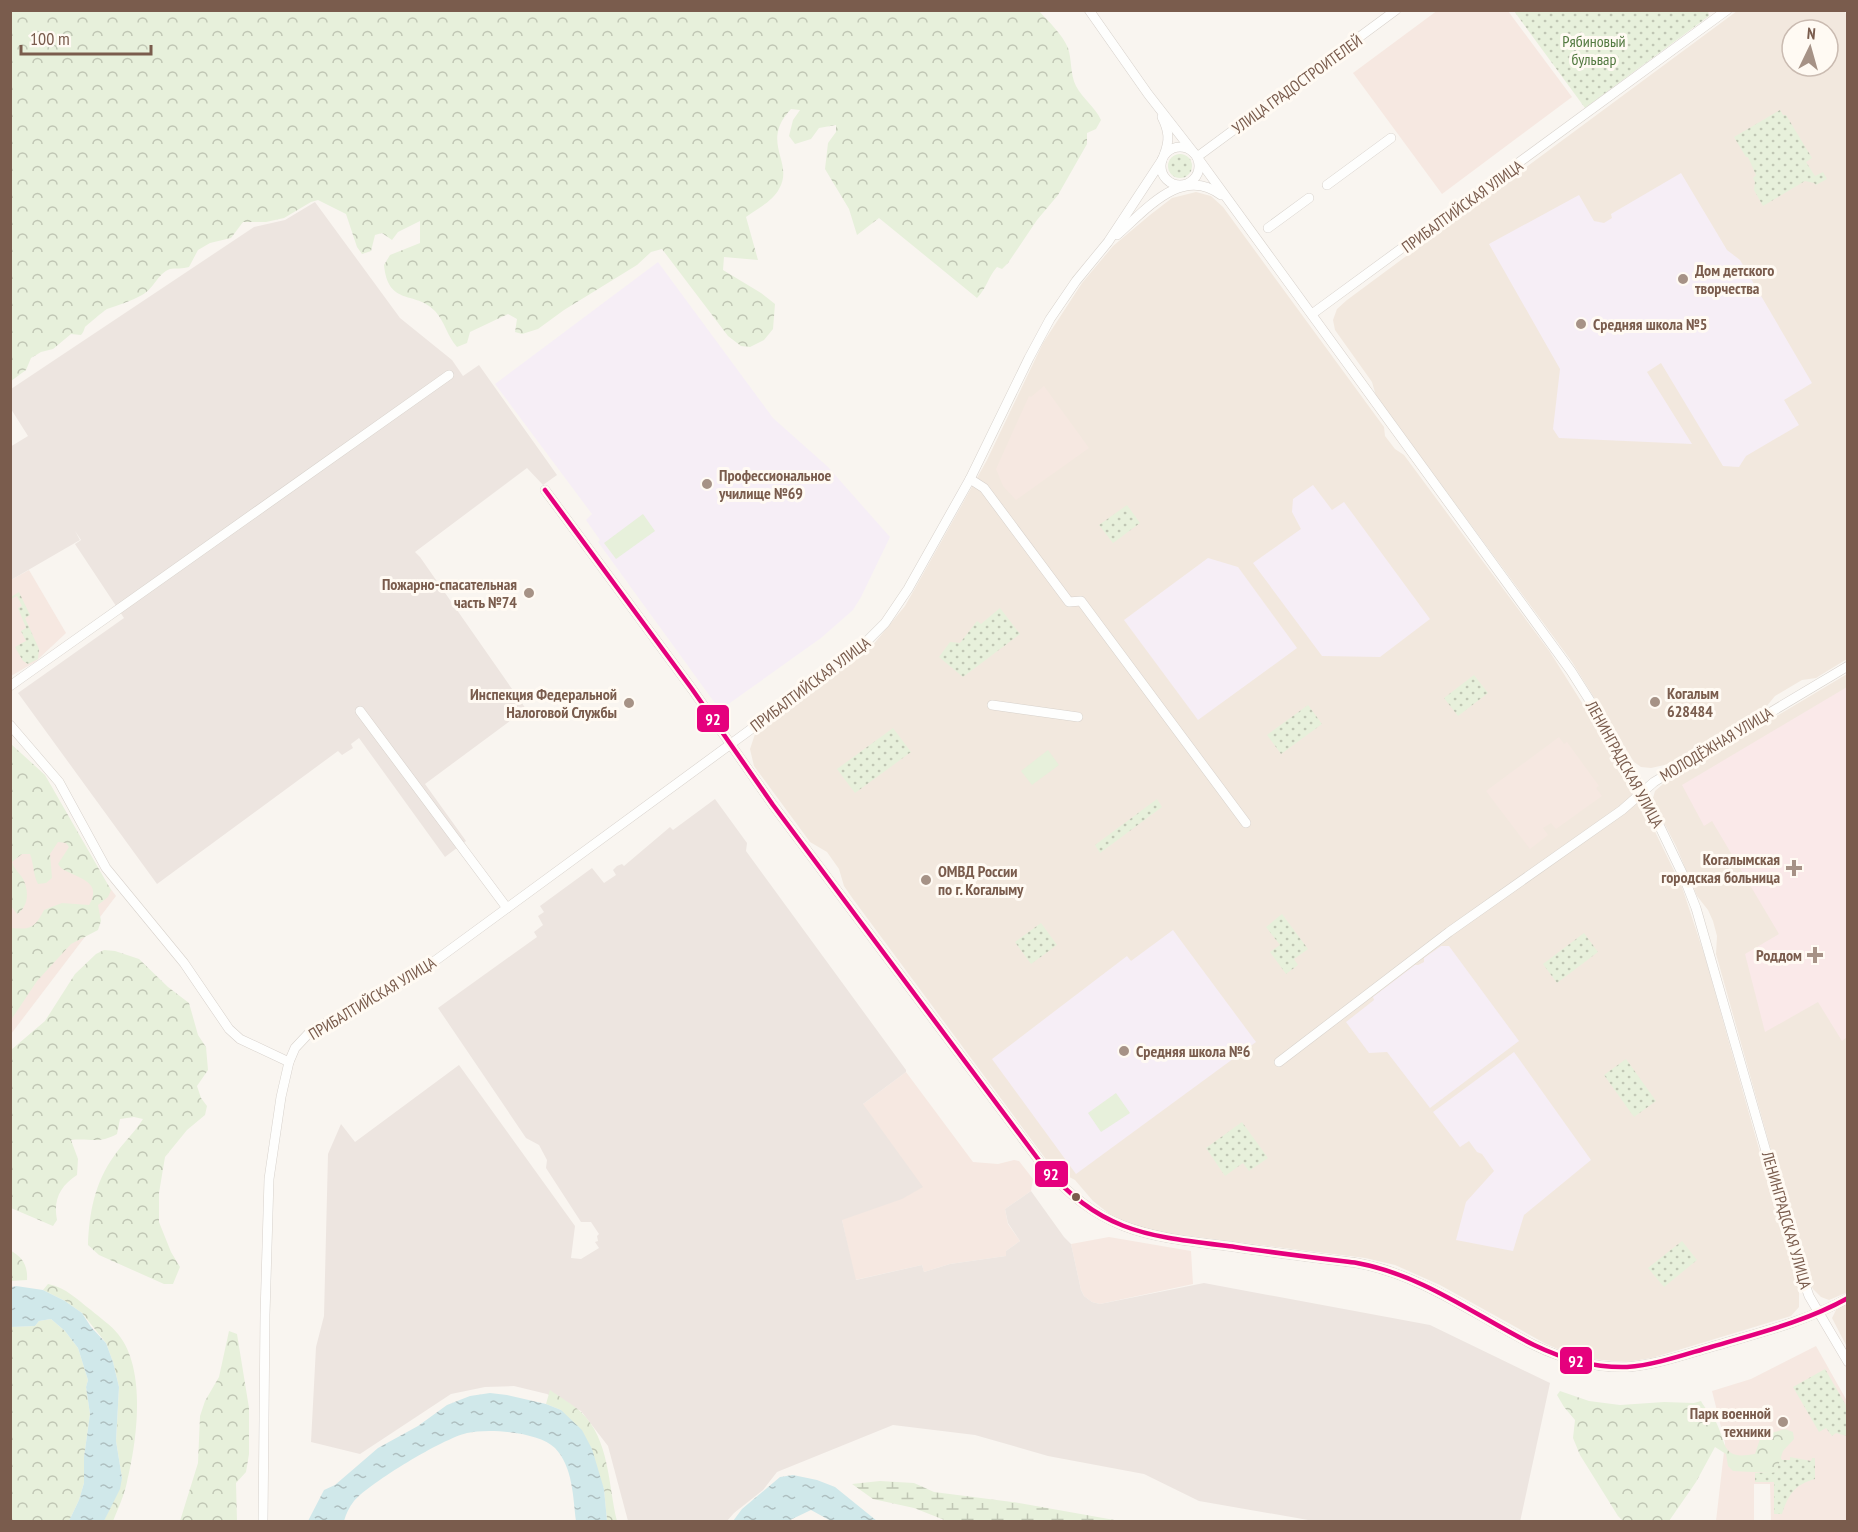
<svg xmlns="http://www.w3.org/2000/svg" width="1858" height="1532" viewBox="0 0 1858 1532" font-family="'PT Sans Narrow',sans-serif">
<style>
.residential{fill:#f2e8de;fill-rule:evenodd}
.commercial{fill:#f6e8e1}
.industrial{fill:#ede5e0}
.education{fill:#f6eef6}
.medical{fill:#fae9e9}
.grass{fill:url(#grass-dots)}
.forest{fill:url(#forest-crowns)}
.wetland{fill:url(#wetland-marsh)}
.pitch{fill:#e7f0db}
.water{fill:url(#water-ripples)}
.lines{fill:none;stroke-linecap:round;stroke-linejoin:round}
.minor-casing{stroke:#d7d1cb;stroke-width:10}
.minor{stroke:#fefefd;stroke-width:9}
.bus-1-casing{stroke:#fffaf3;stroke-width:9}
.bus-1{stroke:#e5007d;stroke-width:4.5}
.poi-dot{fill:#a69286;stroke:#fffaf3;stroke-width:2}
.bus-dot{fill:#7a5c4d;stroke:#fffaf3;stroke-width:2}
.labels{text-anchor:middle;stroke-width:6;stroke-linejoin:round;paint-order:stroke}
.park-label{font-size:16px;fill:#537a41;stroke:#fffaf3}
.street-label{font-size:16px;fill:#7a5c4d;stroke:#fffaf3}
.poi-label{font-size:16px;font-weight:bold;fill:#7a5c4d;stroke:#fffaf3;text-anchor:start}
.line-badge{stroke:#fffaf3;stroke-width:2}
.badge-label{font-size:16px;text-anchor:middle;font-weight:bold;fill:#fff}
</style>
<defs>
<pattern id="grass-dots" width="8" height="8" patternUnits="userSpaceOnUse" patternTransform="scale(1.5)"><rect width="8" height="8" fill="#e7f0db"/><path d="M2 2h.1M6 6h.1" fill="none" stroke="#c0c6b4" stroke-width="1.8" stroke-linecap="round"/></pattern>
<pattern id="forest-crowns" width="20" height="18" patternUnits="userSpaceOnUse" patternTransform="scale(1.5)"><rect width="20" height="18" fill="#e7f0db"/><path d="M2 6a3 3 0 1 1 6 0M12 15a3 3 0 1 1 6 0" fill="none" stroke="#c0c6b4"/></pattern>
<pattern id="wetland-marsh" width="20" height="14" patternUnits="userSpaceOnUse" patternTransform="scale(1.5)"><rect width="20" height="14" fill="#e7f0db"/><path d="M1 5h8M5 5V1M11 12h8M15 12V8" fill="none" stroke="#c0c6b4"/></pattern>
<pattern id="water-ripples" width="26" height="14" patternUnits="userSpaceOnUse" patternTransform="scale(1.5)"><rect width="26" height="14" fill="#d0e8ea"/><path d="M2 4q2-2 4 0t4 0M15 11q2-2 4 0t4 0" fill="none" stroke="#aebfc0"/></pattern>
</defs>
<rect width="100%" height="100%" fill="#f9f5f0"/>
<g class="residential">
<path d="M1737,11H1844L1848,17L1847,659L1816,678L1802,680L1775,696L1766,707L1669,764L1651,768L1641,767L1634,762L1572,662L1376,396L1372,382L1335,330L1333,320L1337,309L1347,300ZM1792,30H1828V66H1792Z"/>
<polygon points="1196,192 1211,196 1223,207 1384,427 1385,436 1395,449 1404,455 1550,652 1618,760 1642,805 1682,887 1705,957 1799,1291 1799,1307 1791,1316 1652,1358 1626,1362 1590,1359 1567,1353 1546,1344 1440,1285 1395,1265 1365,1258 1173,1234 1141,1228 1112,1216 1093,1201 1075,1180 1056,1170 1045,1158 853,899 844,886 839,869 827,852 810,842 754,766 750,749 755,734 872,646 905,606 987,460 1043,343 1082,283 1113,246 1150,215 1172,198"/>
<polygon points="1847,674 1848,1292 1829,1300 1821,1297 1813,1289 1808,1280 1801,1257 1716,954 1717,936 1713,921 1708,910 1697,896 1676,846 1654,804 1653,798 1655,791 1663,784"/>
<polygon points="1847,1303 1847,1347 1832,1318 1836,1310"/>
</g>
<g class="commercial">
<polygon points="1438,10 1508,11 1572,97 1442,194 1353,73"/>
<polygon points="1044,386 1089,448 1016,500 1003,486 996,469 1029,396 1031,397"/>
<polygon points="29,570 66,633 35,662 11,676 11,580"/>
<polygon points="1559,737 1564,744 1567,742 1599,786 1596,788 1602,796 1556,829 1551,823 1543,828 1548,835 1530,849 1486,791"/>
<polygon points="10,751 25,774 116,896 11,1034"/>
<polygon points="906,1072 973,1162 998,1164 1014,1160 1019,1161 1033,1179 1031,1191 1005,1209 1008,1224 1020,1241 1006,1251 1006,1256 950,1264 924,1272 922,1265 855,1280 842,1220 863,1104"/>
<polygon points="1109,1237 1191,1251 1193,1284 1100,1304 1092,1302 1084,1296 1081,1290 1071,1244"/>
<polygon points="1816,1346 1847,1401 1847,1521 1771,1521 1770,1484 1754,1484 1754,1521 1716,1521 1725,1443 1712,1391 1751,1379"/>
</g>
<g class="industrial">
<polygon points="315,202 400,318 452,360 463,376 479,365 557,475 543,485 527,468 415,552 420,557 526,709 425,784 466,841 445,857 359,738 351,744 353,748 342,755 338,751 157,884 18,693 124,618 75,544 81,540 75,531 80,540 11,580 10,447 28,436 11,409 11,389 254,227 285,220"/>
<polygon points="715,799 747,843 746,851 906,1070 906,1072 863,1104 923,1187 902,1199 842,1220 856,1280 922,1265 924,1272 950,1264 1006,1256 1006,1251 1020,1241 1008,1223 1005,1209 1031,1191 1064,1237 1071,1244 1081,1290 1084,1296 1092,1302 1100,1304 1204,1283 1430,1325 1550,1383 1520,1522 1314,1521 1199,1501 1144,1474 1048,1456 975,1435 893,1425 777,1472 763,1490 734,1513 727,1521 628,1521 608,1446 581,1411 547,1394 514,1386 485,1387 451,1394 360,1454 311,1442 316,1347 324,1316 328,1154 341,1124 355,1142 459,1065 575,1226 571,1258 581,1259 599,1248 595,1242 598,1241 597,1236 599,1234 591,1222 581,1222 546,1168 547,1160 539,1145 526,1138 438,1008 537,937 534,932 543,925 538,916 544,912 540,906 592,868 604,883 616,875 613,870 617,866 622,864 624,866 670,827 673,830"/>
</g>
<g class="education">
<polygon points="1681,173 1727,250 1740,260 1812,383 1784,400 1799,425 1746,456 1739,467 1723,466 1661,363 1647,372 1692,444 1559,438 1553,429 1560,369 1489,244 1579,195 1594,221 1604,223 1612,218 1611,214"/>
<polygon points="658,262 773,418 828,467 890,537 861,597 853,610 821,638 720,710 598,542 600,540 586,520 592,514 495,384"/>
<polygon points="1313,485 1332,510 1344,502 1430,619 1380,657 1322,656 1253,563 1301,529 1292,512 1293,499"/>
<polygon points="1208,558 1238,567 1297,648 1198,720 1124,620"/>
<polygon points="1173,930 1256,1042 1076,1174 992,1059 1127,956 1131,961"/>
<polygon points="1441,946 1449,946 1519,1041 1430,1108 1387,1052 1369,1053 1346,1022 1374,1000 1373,997 1415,965 1418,965 1424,962 1424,958"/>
<polygon points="1514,1052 1591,1160 1524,1215 1513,1251 1456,1240 1466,1202 1494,1171 1482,1154 1477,1152 1469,1141 1460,1147 1433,1112"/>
</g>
<polygon class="medical" points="1847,687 1847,1037 1842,1041 1818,1002 1765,1032 1745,954 1779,934 1712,821 1704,826 1682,785"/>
<g class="grass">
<polygon points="1708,10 1709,16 1585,108 1514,11"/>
<polygon points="1780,110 1783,115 1786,115 1812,158 1806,162 1815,176 1823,172 1827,179 1816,185 1814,183 1805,181 1763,206 1754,190 1755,182 1753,178 1756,175 1748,157 1746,157 1734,137"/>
<circle cx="1180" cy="166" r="12"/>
<polygon points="1127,505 1140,523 1113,543 1099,525"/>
<polygon points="19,592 30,615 25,618 39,649 38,659 28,664 23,661 15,647 26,641 21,631 26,628 18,608 22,606 17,596 11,599 11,597"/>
<polygon points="1000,608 1020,634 963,677 939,657 950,642 960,643 977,621 981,624"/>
<polygon points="1474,675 1488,693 1458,716 1444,698"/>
<polygon points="1308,705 1322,724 1281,754 1267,735"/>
<polygon points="893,728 911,752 855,793 837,769"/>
<polygon points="1157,799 1162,807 1100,853 1095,845"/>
<polygon points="1282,914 1308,949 1294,959 1298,965 1286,974 1270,952 1280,945 1266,927"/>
<polygon points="1041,923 1057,945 1031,964 1015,942"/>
<polygon points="1584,933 1598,952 1557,983 1543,964"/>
<polygon points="1626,1059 1656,1101 1634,1117 1604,1075"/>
<polygon points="1242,1122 1268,1158 1249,1171 1243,1163 1225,1176 1206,1148"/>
<polygon points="1682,1241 1697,1260 1664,1287 1648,1268"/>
<polygon points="1825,1369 1847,1407 1847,1436 1836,1433 1832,1436 1826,1428 1819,1432 1793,1387"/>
<path d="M1780,1457L1782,1460H1790V1457L1811,1461L1812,1458H1815V1479C1795,1484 1788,1495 1782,1514H1774V1482H1755V1473L1776,1472Z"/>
</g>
<g class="forest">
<path d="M11,10L1039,11C1049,22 1062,34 1068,48C1072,60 1070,74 1076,86C1083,99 1095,107 1101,120L1096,129L1087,133V144L1058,195L1037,220L1008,263L1002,269L997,267C988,277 988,286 977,298L879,218L857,235L849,209L825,169L828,143L836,132V125L819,128L811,139L795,144L789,136L793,120L800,110L791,109C759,143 795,162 779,189C773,201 757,209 746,217L758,260L724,257L723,270L761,293L775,304L773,329L764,340L750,347L741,346L728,336L662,249L651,252L637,265L564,310L538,329L522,334L515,332L517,319L508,314L470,332L467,343L457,347C447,336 445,322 435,311C415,290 388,307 384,265L390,255L420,243V221L398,232L392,240L382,233L375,235L371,251L362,254L357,247L346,214L318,200L311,202L284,218L266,222H243L231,238L210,243L198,250L189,267C183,269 175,268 170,269C157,274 154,289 142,295C131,301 119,305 107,309C105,310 87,325 85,327C84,330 83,333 81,335L71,334L53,349L41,352L31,358L26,370L11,381Z"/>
<path d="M11,744L45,775L111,890L108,897L98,905L101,921L98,930L71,944L37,981L11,1020V928C30,930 35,928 44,910L62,903L89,905C104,880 75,878 61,868L58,864L69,847L66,843L58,842L50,854L52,878L46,883L38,884C33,875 34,864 30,854H22L12,862C14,869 19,872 23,879C29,890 29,907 17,914L11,906L10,899Z"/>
<path d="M104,950L115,951L139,959L168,987L189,1003L198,1035L206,1047L208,1070L197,1086L201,1098L207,1106L205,1115L187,1130L165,1157L159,1193V1222L171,1252L180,1267L173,1284H164L99,1255L88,1245C89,1213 95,1182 114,1156C123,1143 135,1132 143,1119L134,1117L120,1119L117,1134C99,1144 91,1138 71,1140L78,1159L77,1175C60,1186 53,1200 57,1220L53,1226L11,1208V1050L45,1021L75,974L96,954Z"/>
<path d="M10,1250C22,1257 28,1265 27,1280L11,1281Z"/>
<path d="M48,1284C67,1288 76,1299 91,1310C100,1318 111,1325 118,1334C147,1369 137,1442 127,1482C124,1496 118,1509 113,1521H104L122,1478L116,1441L119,1387L113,1362L106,1343L82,1313L65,1301L43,1290Z"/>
<polygon points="51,1319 65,1331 78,1348 88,1380 86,1387 90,1414 84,1457 84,1483 79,1500 69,1521 11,1521 10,1327 35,1326 39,1321"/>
<polygon points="229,1331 237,1334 249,1408 249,1454 246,1472 236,1483 237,1521 180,1521 198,1463 200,1416 205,1401 219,1377"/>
<path d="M550,1390C560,1397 572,1404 581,1412C610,1440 608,1485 617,1521H607L604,1489L597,1471L561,1410L546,1404Z"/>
<path d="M1560,1391L1589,1401L1620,1405L1664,1402L1694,1403L1701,1401C1705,1409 1713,1416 1717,1424C1727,1446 1722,1460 1755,1454L1761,1436L1785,1429L1793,1432L1794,1439L1783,1451L1776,1472L1771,1473L1733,1471L1728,1466L1726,1454L1715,1447L1696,1482L1669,1521H1623L1618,1516L1580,1455L1573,1438L1575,1420L1564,1407L1557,1395Z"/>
</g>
<polygon class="wetland" points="880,1481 914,1483 934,1492 1019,1503 1120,1521 947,1521 914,1508 873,1499 852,1484"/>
<g class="pitch">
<polygon points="643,514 655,531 616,559 604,543"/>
<polygon points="1048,750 1059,765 1032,785 1021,771"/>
<polygon points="1116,1093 1130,1113 1101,1132 1088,1113"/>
</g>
<g class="water">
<polygon points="16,1286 43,1290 65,1301 82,1313 91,1327 106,1343 113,1362 119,1387 116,1441 122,1478 120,1489 104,1521 69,1521 79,1500 84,1483 84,1457 90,1414 86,1387 88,1380 78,1348 65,1331 51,1319 39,1321 35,1326 11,1327 11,1287"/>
<path d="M490,1393L507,1395L546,1404L561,1410L582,1430L592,1449L604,1489L607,1521H576C573,1497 573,1467 555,1448C539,1432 489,1428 467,1433C442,1439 371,1482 354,1501C349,1507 346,1514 344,1521H308L324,1490L335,1485L378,1448L418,1426L447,1405L470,1396Z"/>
<polygon points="793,1475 817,1480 835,1487 877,1521 831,1521 811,1510 788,1521 733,1521 742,1509 780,1477"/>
</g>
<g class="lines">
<g class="minor-casing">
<g id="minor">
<polyline points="1089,10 1148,94 1194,153"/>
<polyline points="1396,10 1197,157 1571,671 1604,723 1648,802 1683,875 1696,908 1801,1273 1809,1296 1848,1362"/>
<path d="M1162,117C1169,131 1170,140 1164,155"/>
<circle cx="1180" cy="166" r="19"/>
<polyline points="1327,185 1391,138"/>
<polyline points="1268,228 1309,198"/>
<path d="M1117,235C1146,210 1182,165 1221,195"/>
<polyline points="1312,314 1727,10"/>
<polyline points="970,479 984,488 1069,602 1081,601 1246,823"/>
<path d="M545,490L692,689L773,805L1041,1163C1102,1234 1147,1236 1235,1247C1276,1253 1317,1258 1357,1263C1423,1275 1476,1316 1534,1345C1563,1359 1594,1368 1627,1367C1655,1365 1683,1355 1711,1347C1758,1333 1805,1322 1848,1298"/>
<polyline points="10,686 449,375"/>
<polyline points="992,705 1078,717"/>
<polyline points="360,711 507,908"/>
<polyline points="10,725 59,782 106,868 184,963 229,1029 240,1039 289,1062"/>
<polyline points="1279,1062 1449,932 1622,810 1654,782 1848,666"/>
<polyline points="263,1522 265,1315 269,1179 281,1097 289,1062 295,1048 310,1032 318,1027 397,986 428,966 844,661 860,648 885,623 908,589 970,479 1029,358 1050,319 1076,281 1108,242 1162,160"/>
</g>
</g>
<use href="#minor" class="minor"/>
<g class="bus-1-casing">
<path id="bus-1" d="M545,490L692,689L773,805L1041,1163C1102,1234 1147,1236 1235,1247C1276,1253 1317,1258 1357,1263C1423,1275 1476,1316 1534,1345C1563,1359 1594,1368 1627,1367C1655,1365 1683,1355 1711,1347C1758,1333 1805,1322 1848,1298"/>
</g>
<use href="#bus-1" class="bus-1"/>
</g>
<g class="poi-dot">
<circle cx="1683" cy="279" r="6"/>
<circle cx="1581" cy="324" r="6"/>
<circle cx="707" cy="484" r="6"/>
<circle cx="529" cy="593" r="6"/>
<circle cx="1655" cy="702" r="6"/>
<circle cx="629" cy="703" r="6"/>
<path d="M1791 859h6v6h6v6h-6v6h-6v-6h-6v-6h6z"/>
<circle cx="926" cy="880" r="6"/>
<path d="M1812 946h6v6h6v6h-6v6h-6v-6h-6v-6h6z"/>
<circle cx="1124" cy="1051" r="6"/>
<circle cx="1783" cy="1422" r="6"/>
</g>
<circle class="bus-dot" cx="1076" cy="1197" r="5"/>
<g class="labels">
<g class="park-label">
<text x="1594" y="47">Рябиновый<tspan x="1594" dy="18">бульвар</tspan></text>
</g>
<g class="street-label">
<text transform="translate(1297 84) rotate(-36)" y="6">УЛИЦА ГРАДОСТРОИТЕЛЕЙ</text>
<text transform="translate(1462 206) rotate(-36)" y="6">ПРИБАЛТИЙСКАЯ УЛИЦА</text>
<text transform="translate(810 684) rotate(-37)" y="6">ПРИБАЛТИЙСКАЯ УЛИЦА</text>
<text transform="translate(1716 744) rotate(-31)" y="6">МОЛОДЁЖНАЯ УЛИЦА</text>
<text transform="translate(1625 764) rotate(61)" y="6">ЛЕНИНГРАДСКАЯ УЛИЦА</text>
<text transform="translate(372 998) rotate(-31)" y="6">ПРИБАЛТИЙСКАЯ УЛИЦА</text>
<text transform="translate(1787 1220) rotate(74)" y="6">ЛЕНИНГРАДСКАЯ УЛИЦА</text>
</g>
<g class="poi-label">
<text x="1695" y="276">Дом детского<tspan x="1695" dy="18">творчества</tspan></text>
<text x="1593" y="330">Средняя школа №5</text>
<text x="719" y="481">Профессиональное<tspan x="719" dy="18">училище №69</tspan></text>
<text x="517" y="590" text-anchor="end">Пожарно-спасательная<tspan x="517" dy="18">часть №74</tspan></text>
<text x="1667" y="699">Когалым<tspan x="1667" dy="18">628484</tspan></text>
<text x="617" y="700" text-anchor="end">Инспекция Федеральной<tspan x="617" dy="18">Налоговой Службы</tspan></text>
<text x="1780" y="865" text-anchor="end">Когалымская<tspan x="1780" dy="18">городская больница</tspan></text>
<text x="938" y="877">ОМВД России<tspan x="938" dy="18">по г. Когалыму</tspan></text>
<text x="1802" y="961" text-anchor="end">Роддом</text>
<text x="1136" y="1057">Средняя школа №6</text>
<text x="1771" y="1419" text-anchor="end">Парк военной<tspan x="1771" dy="18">техники</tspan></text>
</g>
</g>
<g class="line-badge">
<rect x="696" y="704" width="34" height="29" rx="6" fill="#e5007d"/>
<rect x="1034" y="1160" width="35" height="28" rx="6" fill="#e5007d"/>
<rect x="1559" y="1346" width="34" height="29" rx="6" fill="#e5007d"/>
</g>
<g class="badge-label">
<text x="713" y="725">92</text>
<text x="1051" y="1180">92</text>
<text x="1576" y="1367">92</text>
</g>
<rect width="1858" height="1532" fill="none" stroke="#7a5c4d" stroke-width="24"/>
<g transform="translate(1810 48) rotate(5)"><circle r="28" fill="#fffaf3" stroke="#cabbb1" stroke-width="1.5"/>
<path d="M0-4.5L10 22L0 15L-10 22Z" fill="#a69286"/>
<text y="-9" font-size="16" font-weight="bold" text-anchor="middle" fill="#7a5c4d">N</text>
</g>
<path d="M21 45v9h130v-9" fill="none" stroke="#7a5c4d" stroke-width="3"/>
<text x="30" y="45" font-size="18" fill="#7a5c4d" stroke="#fffaf3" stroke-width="4.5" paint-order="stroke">100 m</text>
</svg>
